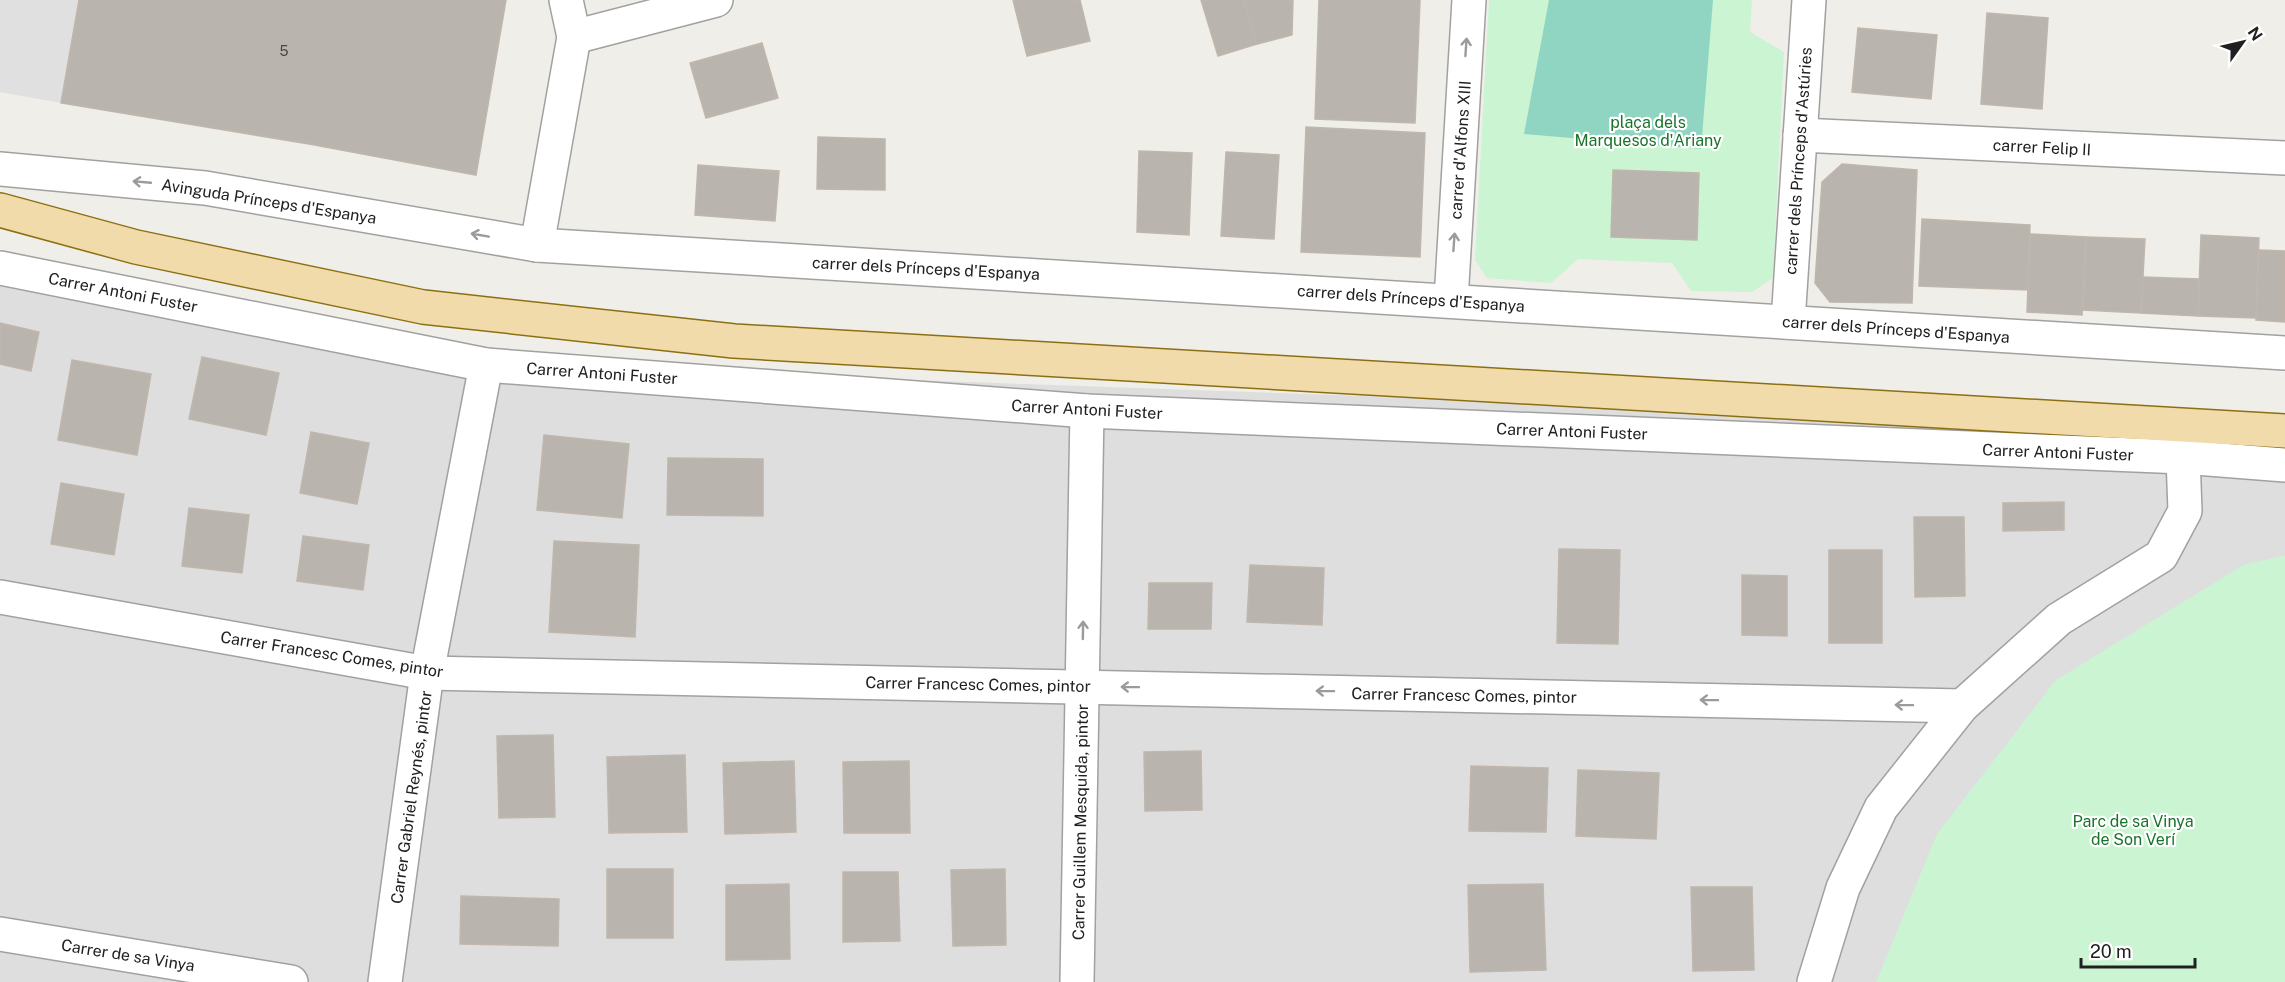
<svg xmlns="http://www.w3.org/2000/svg" width="2285" height="982" viewBox="0 0 2285 982" font-family="'Public Sans',sans-serif">
<style>
.residential{fill:#dedede}
.park{fill:#cbf4d3}
.pitch{fill:#90d5c2}
.parking{fill:#e0e0e0}
.building{fill:#b9b4ae;stroke:#c0b7ac;stroke-width:1.5}
.lines{fill:none;stroke-linecap:round;stroke-linejoin:round}
.minor-casing{stroke:#a1a1a1;stroke-width:36}
.major-casing{stroke:#8b7012;stroke-width:36}
.minor{stroke:#fff;stroke-width:33}
.major{stroke:#f2dbab;stroke-width:33}
.oneway{stroke:#9b9b9b}
.labels{text-anchor:middle;stroke-width:4.5;stroke-linejoin:round;paint-order:stroke}
.number-label{font-size:14px;fill:#464544}
.park-label{font-size:16px;fill:#19742b;stroke:#fff}
.street-label{font-size:16px;fill:#202020;stroke:#fff}
</style>
<rect width="100%" height="100%" fill="#f0eee8"/>
<polygon class="residential" points="0,274 486,365 2266,428 2285,435 2285,982 0,982"/>
<g class="park">
<polygon points="1489,0 1752,0 1750,32 1784,52 1773,278 1752,292 1691,291 1672,263 1578,259 1551,283 1487,278 1475,260"/>
<polygon points="2285,556 2285,982 1876,982 1937,834 2056,680 2245,564"/>
</g>
<polygon class="pitch" points="1549,0 1713,0 1701,149 1524,134"/>
<polygon class="parking" points="0,0 83,0 61,103 0,92"/>
<g class="building">
<polygon points="79,0 506,0 476,175 309,144 61,103"/>
<polygon points="1013,0 1080,0 1090,41 1027,56"/>
<polygon points="1201,0 1244,0 1257,44 1218,56"/>
<polygon points="1244,0 1293,0 1292,35 1257,44"/>
<polygon points="1319,0 1420,0 1415,123 1315,119"/>
<polygon points="1987,13 2048,18 2042,109 1981,104"/>
<polygon points="1858,28 1937,35 1931,99 1852,92"/>
<polygon points="762,43 778,98 706,118 690,63"/>
<polygon points="1306,127 1425,133 1420,257 1301,252"/>
<polygon points="818,137 885,139 885,190 817,189"/>
<polygon points="1139,151 1192,153 1189,235 1137,232"/>
<polygon points="1226,152 1279,155 1274,239 1221,236"/>
<polygon points="1842,164 1917,170 1912,303 1830,302 1815,283 1822,182"/>
<polygon points="698,165 779,171 775,221 695,215"/>
<polygon points="1613,170 1699,173 1697,240 1611,237"/>
<polygon points="1922,219 2030,225 2028,290 1919,286"/>
<polygon points="2030,234 2086,237 2082,315 2027,312"/>
<polygon points="2201,235 2259,238 2256,318 2198,316"/>
<polygon points="2086,237 2145,239 2141,313 2083,310"/>
<polygon points="2259,250 2285,251 2285,322 2256,320"/>
<polygon points="2143,277 2199,279 2198,316 2141,313"/>
<polygon points="0,323 39,332 31,371 0,364"/>
<polygon points="202,357 279,373 266,435 189,419"/>
<polygon points="72,360 151,374 137,455 58,440"/>
<polygon points="311,432 369,443 357,504 300,493"/>
<polygon points="544,435 629,444 622,518 537,510"/>
<polygon points="668,458 763,459 763,516 667,515"/>
<polygon points="61,483 124,494 114,555 51,544"/>
<polygon points="2064,502 2064,530 2003,531 2003,503"/>
<polygon points="189,508 249,515 242,573 182,566"/>
<polygon points="1914,517 1964,517 1965,596 1915,597"/>
<polygon points="303,536 369,545 363,590 297,581"/>
<polygon points="554,541 639,545 635,637 549,632"/>
<polygon points="1559,549 1620,550 1618,644 1557,643"/>
<rect x="1829" y="550" width="53" height="93"/>
<polygon points="1250,565 1324,568 1322,625 1247,622"/>
<polygon points="1742,575 1787,576 1787,636 1742,635"/>
<polygon points="1149,583 1212,583 1211,629 1148,629"/>
<polygon points="553,735 555,817 499,818 497,736"/>
<polygon points="1201,751 1202,810 1145,811 1144,752"/>
<polygon points="685,755 687,832 609,833 607,757"/>
<polygon points="794,761 796,832 725,834 723,763"/>
<polygon points="909,761 910,833 844,833 843,762"/>
<polygon points="1471,766 1548,768 1546,832 1469,831"/>
<polygon points="1578,770 1659,773 1656,839 1576,836"/>
<rect x="607" y="869" width="66" height="69"/>
<polygon points="1005,869 1006,945 953,946 951,870"/>
<polygon points="843,872 898,872 900,941 843,942"/>
<polygon points="789,884 790,959 726,960 726,885"/>
<polygon points="1543,884 1546,970 1470,972 1468,885"/>
<polygon points="1691,887 1752,887 1754,970 1693,971"/>
<polygon points="461,896 559,899 558,946 460,944"/>
</g>
<g class="lines">
<g class="minor-casing">
<g id="minor">
<polyline points="574,37 716,0"/>
<polyline points="1800,135 2285,158"/>
<polyline points="0,169 205,188 537,245 2285,353"/>
<polyline points="537,245 574,37 566,0"/>
<polyline points="0,268 486,365 1087,411 2183,457 2285,465"/>
<polyline points="1451,300 1469,0"/>
<polyline points="1788,322 1809,0"/>
<polyline points="0,597 427,673 1962,706"/>
<polyline points="0,934 291,982"/>
<polyline points="385,982 427,673 486,365"/>
<polyline points="1077,982 1087,411"/>
<polyline points="1814,982 1843,888 1881,808 1962,706 2059,619 2161,556 2185,511 2183,457"/>
</g>
</g>
<g class="major-casing">
<polyline id="major" points="0,210 136,247 423,307 734,341 2285,431"/>
</g>
<use href="#minor" class="minor"/>
<use href="#major" class="major"/>
</g>
<defs><path id="oneway-shaft" d="M-6 0H5M1.5-3L5.5 0L1.5 3" fill="none" stroke-width="1.6" stroke-linecap="round" stroke-linejoin="round" transform="scale(1.5)"/></defs>
<g class="oneway">
<use href="#oneway-shaft" transform="translate(1466 47) rotate(-86)"/>
<use href="#oneway-shaft" transform="translate(142 182) rotate(-175)"/>
<use href="#oneway-shaft" transform="translate(480 235) rotate(-170)"/>
<use href="#oneway-shaft" transform="translate(1454 242) rotate(-86)"/>
<use href="#oneway-shaft" transform="translate(1083 630) rotate(-89)"/>
<use href="#oneway-shaft" transform="translate(1130 687) rotate(-179)"/>
<use href="#oneway-shaft" transform="translate(1325 691) rotate(-179)"/>
<use href="#oneway-shaft" transform="translate(1709 700) rotate(-179)"/>
<use href="#oneway-shaft" transform="translate(1904 705) rotate(-179)"/>
</g>
<g class="labels">
<g class="number-label">
<text x="284" y="56">5</text>
</g>
<g class="park-label">
<text x="1648" y="128">plaça dels<tspan x="1648" dy="18">Marquesos d'Ariany</tspan></text>
<text x="2133" y="827">Parc de sa Vinya<tspan x="2133" dy="18">de Son Verí</tspan></text>
</g>
<g class="street-label">
<text transform="translate(2042 147) rotate(3)" y="6">carrer Felip II</text>
<text transform="translate(1460 150) rotate(-86)" y="6">carrer d'Alfons XIII</text>
<text transform="translate(1798 161) rotate(-86)" y="6">carrer dels Prínceps d'Astúries</text>
<text transform="translate(269 201) rotate(9)" y="6">Avinguda Prínceps d'Espanya</text>
<text transform="translate(926 268) rotate(3)" y="6">carrer dels Prínceps d'Espanya</text>
<text transform="translate(123 292) rotate(11)" y="6">Carrer Antoni Fuster</text>
<text transform="translate(1411 298) rotate(4)" y="6">carrer dels Prínceps d'Espanya</text>
<text transform="translate(1896 329) rotate(4)" y="6">carrer dels Prínceps d'Espanya</text>
<text transform="translate(602 373) rotate(4)" y="6">Carrer Antoni Fuster</text>
<text transform="translate(1087 409) rotate(3)" y="6">Carrer Antoni Fuster</text>
<text transform="translate(1572 431) rotate(2)" y="6">Carrer Antoni Fuster</text>
<text transform="translate(2058 452) rotate(2)" y="6">Carrer Antoni Fuster</text>
<text transform="translate(332 654) rotate(9)" y="6">Carrer Francesc Comes, pintor</text>
<text transform="translate(978 684) rotate(1)" y="6">Carrer Francesc Comes, pintor</text>
<text transform="translate(1464 695) rotate(1)" y="6">Carrer Francesc Comes, pintor</text>
<text transform="translate(411 797) rotate(-82)" y="6">Carrer Gabriel Reynés, pintor</text>
<text transform="translate(1080 822) rotate(-89)" y="6">Carrer Guillem Mesquida, pintor</text>
<text transform="translate(128 955) rotate(9)" y="6">Carrer de sa Vinya</text>
</g>
</g>
<g transform="translate(2243 42) rotate(56)" stroke="#ffffff" stroke-width="4.5" paint-order="stroke">
<path d="M0-4.5L10 22L0 15L-10 22Z" fill="#202020"/>
<text y="-9" font-size="16" font-weight="bold" text-anchor="middle" fill="#202020">N</text>
</g>
<path d="M2081 958v9h114v-9" fill="none" stroke="#202020" stroke-width="3"/>
<text x="2090" y="958" font-size="18" fill="#202020" stroke="#ffffff" stroke-width="4.5" paint-order="stroke">20 m</text>
</svg>
